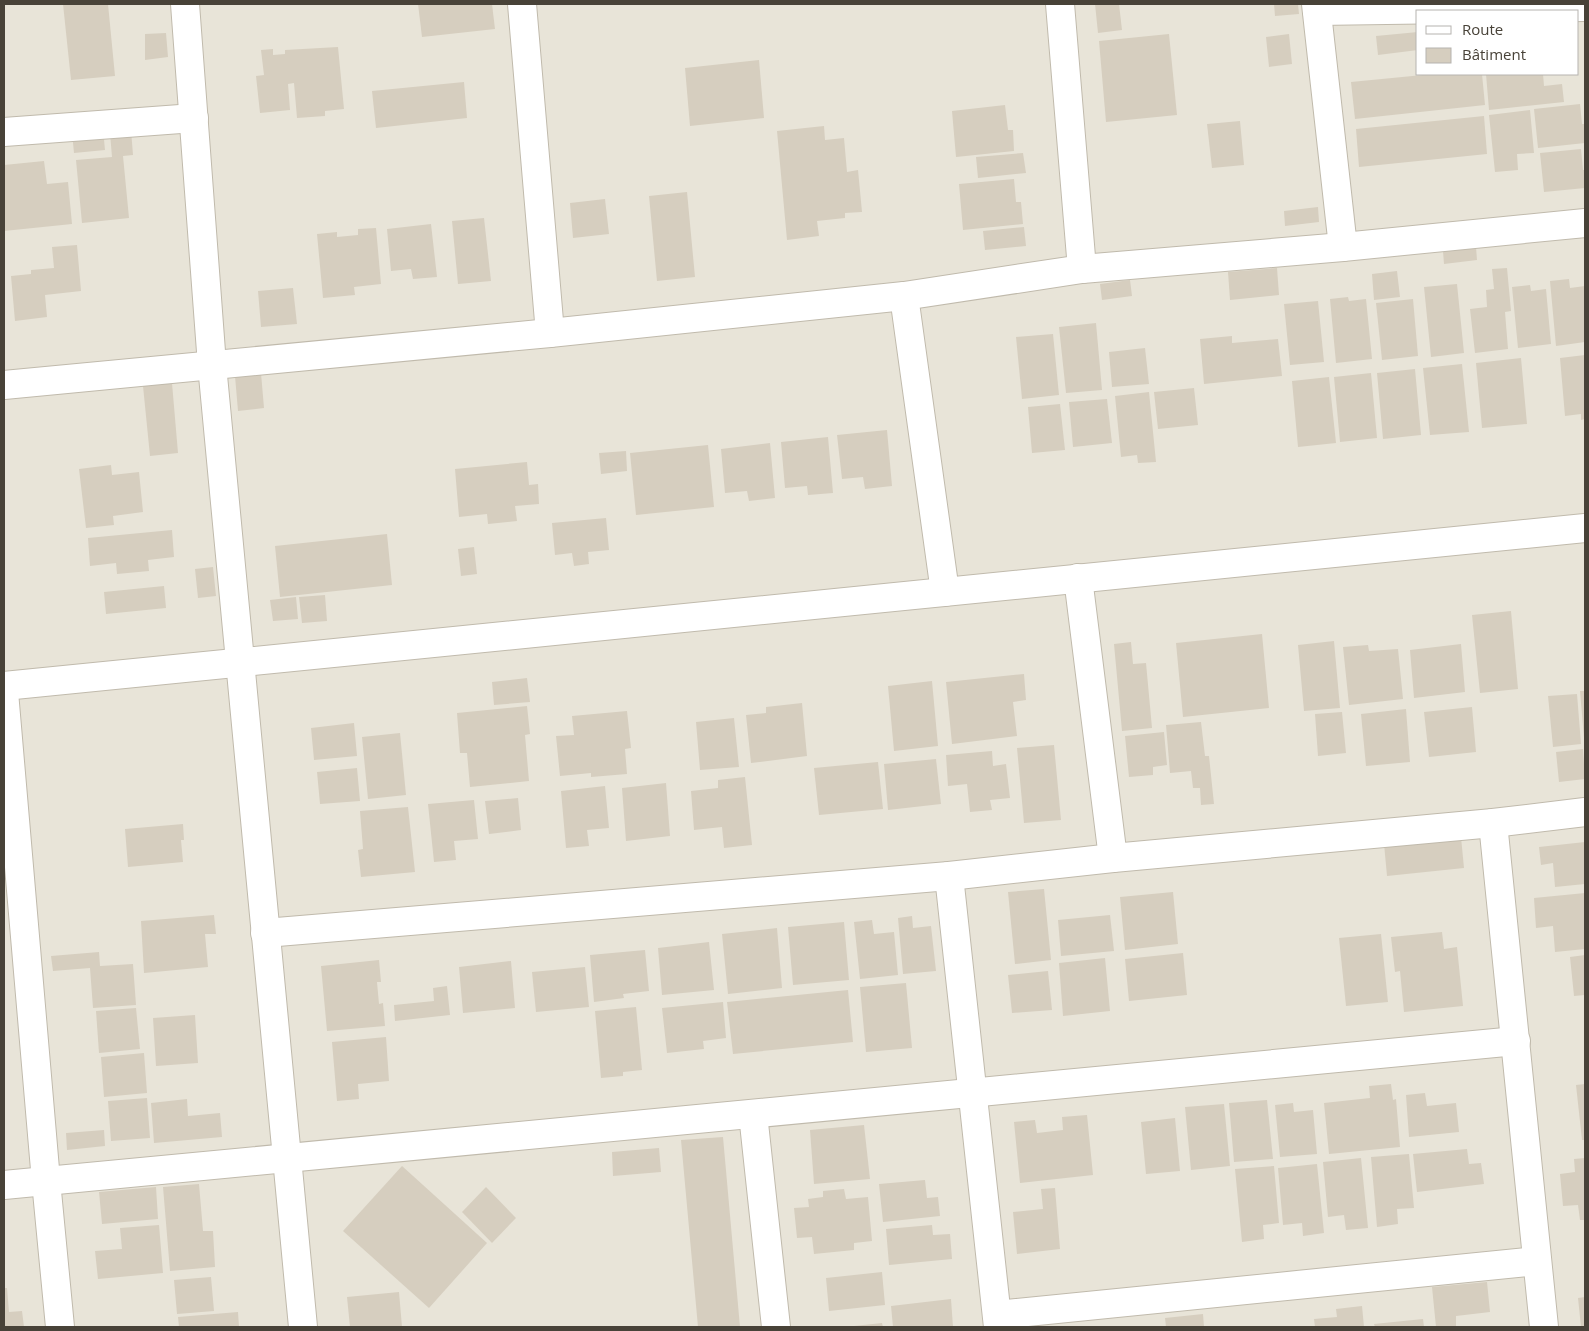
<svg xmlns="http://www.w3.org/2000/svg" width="1589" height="1331" viewBox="0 0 1589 1331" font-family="'Open Sans',sans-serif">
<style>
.residential{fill:#e8e4d8;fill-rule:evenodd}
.building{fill:#d6cebf}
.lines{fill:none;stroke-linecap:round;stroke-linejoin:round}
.minor-casing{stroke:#c0baac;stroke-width:30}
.minor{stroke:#fff;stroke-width:28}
</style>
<rect width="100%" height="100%" fill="#f4f1e9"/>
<path class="residential" d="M4,4H1585V1327H4ZM1418,11H1578V74H1418Z"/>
<g class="building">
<polygon points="63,4 108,4 115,76 71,80"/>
<polygon points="418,4 492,4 495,29 422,37"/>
<polygon points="1095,4 1119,4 1122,30 1098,33"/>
<polygon points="1274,4 1298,4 1299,14 1275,16"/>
<polygon points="1418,32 1418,50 1378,55 1376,36"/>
<polygon points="166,33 168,57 145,60 145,34"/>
<polygon points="1169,34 1177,115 1106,122 1099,41"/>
<polygon points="1289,34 1292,64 1269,67 1266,37"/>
<polygon points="338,47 344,109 325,111 325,116 297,118 294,83 288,84 290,110 260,113 256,76 264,75 261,50 273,49 273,55 285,54 285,50"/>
<polygon points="759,60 764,118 690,126 685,68"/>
<polygon points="1433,74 1482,74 1485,105 1355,119 1351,82"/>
<polygon points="1486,74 1543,74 1544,86 1562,84 1564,102 1489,110"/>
<polygon points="464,82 467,118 376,128 372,91"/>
<polygon points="1580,104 1582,124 1585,124 1585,143 1538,148 1534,109"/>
<polygon points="1005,105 1008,130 1013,130 1014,151 956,157 952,111"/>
<polygon points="1530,110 1534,153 1517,154 1518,170 1495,172 1489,115"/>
<polygon points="1484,116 1487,154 1359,167 1356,129"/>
<polygon points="1240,121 1244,165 1212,168 1207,124"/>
<polygon points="824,126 825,140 844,138 847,172 858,170 862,212 845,213 845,218 817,221 819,236 787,240 777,131"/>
<polygon points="103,129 105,150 74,153 72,132"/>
<polygon points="131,130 133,155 123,156 129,218 82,223 76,160 112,157 110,133"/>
<polygon points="1581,149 1583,170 1585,170 1585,188 1544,192 1540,153"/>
<polygon points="1023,153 1026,173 978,178 976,157"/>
<polygon points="44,161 47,184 68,182 72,224 4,231 4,165"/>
<polygon points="1014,179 1016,202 1021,202 1023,224 963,230 959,184"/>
<polygon points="687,192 695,277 657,281 649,196"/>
<polygon points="605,199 609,234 573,238 570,203"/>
<polygon points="1318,207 1319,222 1285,226 1284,211"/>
<polygon points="484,218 491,281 458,284 452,221"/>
<polygon points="431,224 437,277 413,279 411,269 391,271 387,229"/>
<polygon points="1024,227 1026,246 985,250 983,231"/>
<polygon points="376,228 381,284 354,287 355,295 323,298 317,234 337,232 337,237 358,235 358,229"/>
<polygon points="77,245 81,291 45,295 47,317 15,321 11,276 31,274 31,270 54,268 52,247"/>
<polygon points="1476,247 1477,260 1444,264 1443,251"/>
<polygon points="1277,268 1279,295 1230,300 1228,272"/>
<polygon points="1507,268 1511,311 1505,312 1508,349 1475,353 1470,309 1487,307 1486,290 1494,289 1492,269"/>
<polygon points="1397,271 1400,297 1374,300 1372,274"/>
<polygon points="1569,279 1570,288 1585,286 1585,342 1556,346 1550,281"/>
<polygon points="1130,280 1132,296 1102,300 1100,284"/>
<polygon points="1457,284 1464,353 1431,357 1424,287"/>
<polygon points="1530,285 1531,291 1546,289 1551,344 1518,348 1512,287"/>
<polygon points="293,288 297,324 261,327 258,291"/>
<polygon points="1348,297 1349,301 1366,299 1372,359 1336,363 1330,299"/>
<polygon points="1413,299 1418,356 1382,360 1376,303"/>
<polygon points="1318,301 1324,362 1290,365 1284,304"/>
<polygon points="1096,323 1102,390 1066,393 1059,327"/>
<polygon points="1053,334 1059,395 1022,399 1016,337"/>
<polygon points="1232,336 1232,343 1278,339 1282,376 1204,384 1200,339"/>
<polygon points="1145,348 1149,384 1112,387 1109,352"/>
<polygon points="1585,355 1585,419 1581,420 1581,414 1565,416 1560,358"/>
<polygon points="1521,358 1527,424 1482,428 1476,363"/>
<polygon points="1462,364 1469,432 1430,435 1423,368"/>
<polygon points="1415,369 1421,435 1383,439 1377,373"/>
<polygon points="261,373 264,408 238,411 235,376"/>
<polygon points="1371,373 1377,438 1340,442 1334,377"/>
<polygon points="1329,377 1336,443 1298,447 1292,381"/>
<polygon points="172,383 178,453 150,456 143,386"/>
<polygon points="1194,388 1198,425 1158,429 1154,392"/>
<polygon points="1149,392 1156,462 1138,463 1137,455 1121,457 1115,396"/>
<polygon points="1107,399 1112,443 1073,447 1069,402"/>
<polygon points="1060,404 1065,450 1032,453 1028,407"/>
<polygon points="887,430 892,486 865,489 863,477 842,479 837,435"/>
<polygon points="828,437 833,493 808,495 807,486 785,488 781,442"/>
<polygon points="770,443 775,498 749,501 747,491 725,493 721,449"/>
<polygon points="708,445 714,507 636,515 630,453"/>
<polygon points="626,451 627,471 601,474 599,453"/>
<polygon points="527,462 529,485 538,484 539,504 515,506 517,521 488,524 487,514 459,517 455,469"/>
<polygon points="111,465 112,475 139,472 143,512 113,516 114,525 86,528 79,469"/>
<polygon points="606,518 609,550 588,552 589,564 574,566 572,553 555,555 552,523"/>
<polygon points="172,530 174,557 148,560 149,571 117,574 116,563 90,566 88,538"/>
<polygon points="387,534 392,585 280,597 275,546"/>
<polygon points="474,547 477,574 461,576 458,549"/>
<polygon points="213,567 216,596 198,598 195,569"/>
<polygon points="164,586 166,608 106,614 104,592"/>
<polygon points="325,595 327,621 302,623 299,597"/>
<polygon points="296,597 298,619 273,621 270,600"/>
<polygon points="1511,611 1518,689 1480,693 1472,615"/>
<polygon points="1262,634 1269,708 1183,717 1176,643"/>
<polygon points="1334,641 1340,708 1304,711 1298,645"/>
<polygon points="1131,642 1133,664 1146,663 1152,728 1122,731 1114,644"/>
<polygon points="1461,644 1465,692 1414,698 1410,650"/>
<polygon points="1368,645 1369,651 1398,649 1403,699 1349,705 1343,647"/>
<polygon points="1024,674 1026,700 1013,702 1017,736 952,744 946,682"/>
<polygon points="527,678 530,702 494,705 492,682"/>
<polygon points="932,681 938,746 894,751 888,686"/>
<polygon points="1580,691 1585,691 1585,738 1584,738"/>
<polygon points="1577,694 1581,744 1553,747 1548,696"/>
<polygon points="802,703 807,756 751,763 746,715 766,713 766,707"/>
<polygon points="527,706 530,734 525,735 529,781 470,787 467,753 460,753 457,713"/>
<polygon points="1472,707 1476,752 1429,757 1424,712"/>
<polygon points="1406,709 1410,762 1366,766 1361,714"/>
<polygon points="627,711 631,748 625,749 627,774 591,777 591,773 560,776 556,736 574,735 572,716"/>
<polygon points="1342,712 1346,753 1318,756 1315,714"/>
<polygon points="734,718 739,767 700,770 696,722"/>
<polygon points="1201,722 1205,756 1209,756 1214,804 1201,805 1200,788 1193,788 1191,771 1170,773 1166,725"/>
<polygon points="354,723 357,756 314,760 311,728"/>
<polygon points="1164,732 1167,765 1153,767 1153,775 1129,777 1125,736"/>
<polygon points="400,733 406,795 368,799 362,737"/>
<polygon points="1054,745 1061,820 1024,823 1017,748"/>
<polygon points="1583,749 1585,779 1559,782 1556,752"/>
<polygon points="992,751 993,766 1006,764 1010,798 990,800 992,810 970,812 967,784 948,786 946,755"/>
<polygon points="936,759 941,804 888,810 884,764"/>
<polygon points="878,762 883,809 819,815 814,768"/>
<polygon points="357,768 360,801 320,804 317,772"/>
<polygon points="745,777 752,845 724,848 722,827 694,830 691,791 718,788 718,780"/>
<polygon points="666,783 670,836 626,841 622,788"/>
<polygon points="605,786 609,828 587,830 589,846 566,848 561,791"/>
<polygon points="518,798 521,830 489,834 485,801"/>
<polygon points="474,800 478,839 454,841 456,860 434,862 428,804"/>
<polygon points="408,807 415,872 361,877 358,850 363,849 360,811"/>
<polygon points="183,824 184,840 181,840 183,862 128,867 125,829"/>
<polygon points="1461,837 1464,868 1387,876 1384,844"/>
<polygon points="1585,842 1585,884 1555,887 1553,863 1541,865 1539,847"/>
<polygon points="1044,889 1051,960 1015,964 1008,892"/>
<polygon points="1173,892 1178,944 1125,950 1120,897"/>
<polygon points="1585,893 1585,949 1555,952 1553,926 1536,928 1534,898"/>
<polygon points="214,915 216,934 205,934 208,967 144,973 141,921"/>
<polygon points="1110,915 1114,951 1061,956 1058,920"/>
<polygon points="912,916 913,928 931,926 936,971 903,974 898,918"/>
<polygon points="872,920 874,934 894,932 898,975 860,979 854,922"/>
<polygon points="844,922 849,980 793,985 788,927"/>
<polygon points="777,928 782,988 728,994 722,934"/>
<polygon points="1442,932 1444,949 1457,947 1463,1006 1404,1012 1400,971 1395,972 1391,937"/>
<polygon points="1381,934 1388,1002 1346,1006 1339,938"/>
<polygon points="709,942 714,990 662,995 658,948"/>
<polygon points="645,950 649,991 623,994 624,998 594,1002 590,955"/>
<polygon points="99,952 100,966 133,964 136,1005 93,1008 90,968 53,971 51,956"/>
<polygon points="1183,953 1187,995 1129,1001 1125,959"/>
<polygon points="1585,955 1585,995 1574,996 1570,957"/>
<polygon points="1105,958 1110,1011 1063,1016 1059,963"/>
<polygon points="379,960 381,982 377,982 379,1004 383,1003 385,1026 327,1031 321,966"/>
<polygon points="511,961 515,1008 463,1013 459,967"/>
<polygon points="585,967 589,1007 536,1012 532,972"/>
<polygon points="1048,971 1052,1010 1012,1013 1008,975"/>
<polygon points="906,983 912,1048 866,1052 860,987"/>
<polygon points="447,986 450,1015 395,1021 394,1005 434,1001 433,988"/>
<polygon points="848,990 853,1042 733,1054 727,1002"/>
<polygon points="723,1002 726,1038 703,1041 704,1049 667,1053 662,1008"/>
<polygon points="636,1007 642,1070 623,1072 623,1076 601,1078 595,1011"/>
<polygon points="136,1008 140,1049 99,1053 96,1011"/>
<polygon points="195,1015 198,1063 156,1066 153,1018"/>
<polygon points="386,1037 389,1081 358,1084 359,1099 337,1101 332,1042"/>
<polygon points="144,1053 147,1093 104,1097 101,1057"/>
<polygon points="1391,1084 1393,1100 1396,1099 1400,1147 1329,1154 1324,1103 1370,1098 1369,1086"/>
<polygon points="1585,1084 1585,1140 1582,1140 1576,1085"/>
<polygon points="1425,1093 1427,1106 1456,1103 1459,1132 1409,1137 1406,1095"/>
<polygon points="147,1098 150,1138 111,1141 108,1101"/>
<polygon points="187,1099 188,1116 220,1113 222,1137 154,1143 151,1103"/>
<polygon points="1267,1100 1273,1159 1234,1162 1229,1103"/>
<polygon points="1293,1103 1294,1112 1313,1110 1317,1154 1280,1157 1275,1105"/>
<polygon points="1224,1104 1230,1166 1191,1170 1185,1107"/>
<polygon points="1087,1115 1093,1175 1020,1183 1014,1122 1035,1120 1037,1133 1063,1130 1062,1117"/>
<polygon points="1175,1118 1180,1171 1146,1174 1141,1122"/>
<polygon points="864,1125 870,1179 814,1184 810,1130"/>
<polygon points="104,1130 105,1146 67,1150 66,1133"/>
<polygon points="723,1137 740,1327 698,1327 681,1140"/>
<polygon points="659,1148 661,1172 613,1176 612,1152"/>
<polygon points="1467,1149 1469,1164 1481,1163 1484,1184 1417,1192 1413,1154"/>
<polygon points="1409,1154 1414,1208 1397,1209 1398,1224 1377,1227 1371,1157"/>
<polygon points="1361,1158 1368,1228 1346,1230 1344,1215 1328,1217 1323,1162"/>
<polygon points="1585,1158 1585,1220 1580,1220 1578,1205 1563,1206 1560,1174 1575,1172 1574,1159"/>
<polygon points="1317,1164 1324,1233 1303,1236 1302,1223 1283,1225 1278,1168"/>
<polygon points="402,1166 487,1243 429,1308 343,1231"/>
<polygon points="1274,1166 1279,1223 1263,1225 1264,1239 1242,1242 1235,1169"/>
<polygon points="925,1180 927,1198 938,1197 940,1216 883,1222 879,1184"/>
<polygon points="199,1184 203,1231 213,1231 215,1267 170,1271 163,1187"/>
<polygon points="156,1187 158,1219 102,1224 99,1192"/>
<polygon points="486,1187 516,1218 492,1243 462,1212"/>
<polygon points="1055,1188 1060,1249 1017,1254 1013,1212 1043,1209 1041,1189"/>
<polygon points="844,1189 846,1199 868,1197 872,1241 854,1243 854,1250 814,1254 812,1237 797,1238 794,1208 809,1207 808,1199 823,1197 823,1191"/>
<polygon points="159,1225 163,1273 98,1279 95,1251 122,1249 120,1228"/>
<polygon points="932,1225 933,1235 950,1234 952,1259 889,1265 886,1229"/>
<polygon points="882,1272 885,1305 829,1311 826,1278"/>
<polygon points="211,1277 214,1311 177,1314 174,1280"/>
<polygon points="1487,1282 1490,1312 1456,1316 1456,1327 1436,1327 1432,1287"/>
<polygon points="4,1288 7,1288 9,1312 22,1311 24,1327 4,1327"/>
<polygon points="399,1292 402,1327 350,1327 347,1297"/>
<polygon points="1585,1297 1585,1327 1581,1327 1578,1298"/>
<polygon points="951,1299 953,1327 893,1327 891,1306"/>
<polygon points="1362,1306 1364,1327 1315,1327 1314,1319 1337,1317 1336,1309"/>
<polygon points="238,1312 239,1327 179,1327 178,1317"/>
<polygon points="1203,1314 1204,1327 1166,1327 1165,1318"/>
<polygon points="1423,1319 1424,1327 1375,1327 1374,1324"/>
<polygon points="882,1323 883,1327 854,1327 854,1326"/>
</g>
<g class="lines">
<g class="minor-casing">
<g id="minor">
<polyline points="185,4 212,365 303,1327"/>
<polyline points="522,4 550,333"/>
<polyline points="1060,4 1082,269"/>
<polyline points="1316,4 1343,247"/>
<polyline points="1317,11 1585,7"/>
<polyline points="4,132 194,118"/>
<polyline points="904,296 945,592"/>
<polyline points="4,385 550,333 904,296 1082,269 1343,247 1585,223"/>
<polyline points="1078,578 1113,858"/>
<polyline points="4,686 1585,528"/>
<polyline points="4,692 46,1181 60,1327"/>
<polyline points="1493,823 1544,1327"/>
<polyline points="949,876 998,1327"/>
<polyline points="265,933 949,876 1113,858 1493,823 1585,812"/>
<polyline points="753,1114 776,1327"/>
<polyline points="4,1185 1516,1041"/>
<polyline points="997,1315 1537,1261"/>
</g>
</g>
<use href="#minor" class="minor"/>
</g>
<rect width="1589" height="1331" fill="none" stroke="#484238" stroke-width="10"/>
<rect x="1416" y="10" width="162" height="65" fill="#ffffff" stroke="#b6b3af"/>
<rect x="1426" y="26" width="25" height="8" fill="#ffffff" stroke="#b6b3af"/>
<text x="1462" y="35" font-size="15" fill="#484238">Route</text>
<rect x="1426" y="48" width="25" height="15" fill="#d6cebf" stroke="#b6b3af"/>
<text x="1462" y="60" font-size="15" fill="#484238">Bâtiment</text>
</svg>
